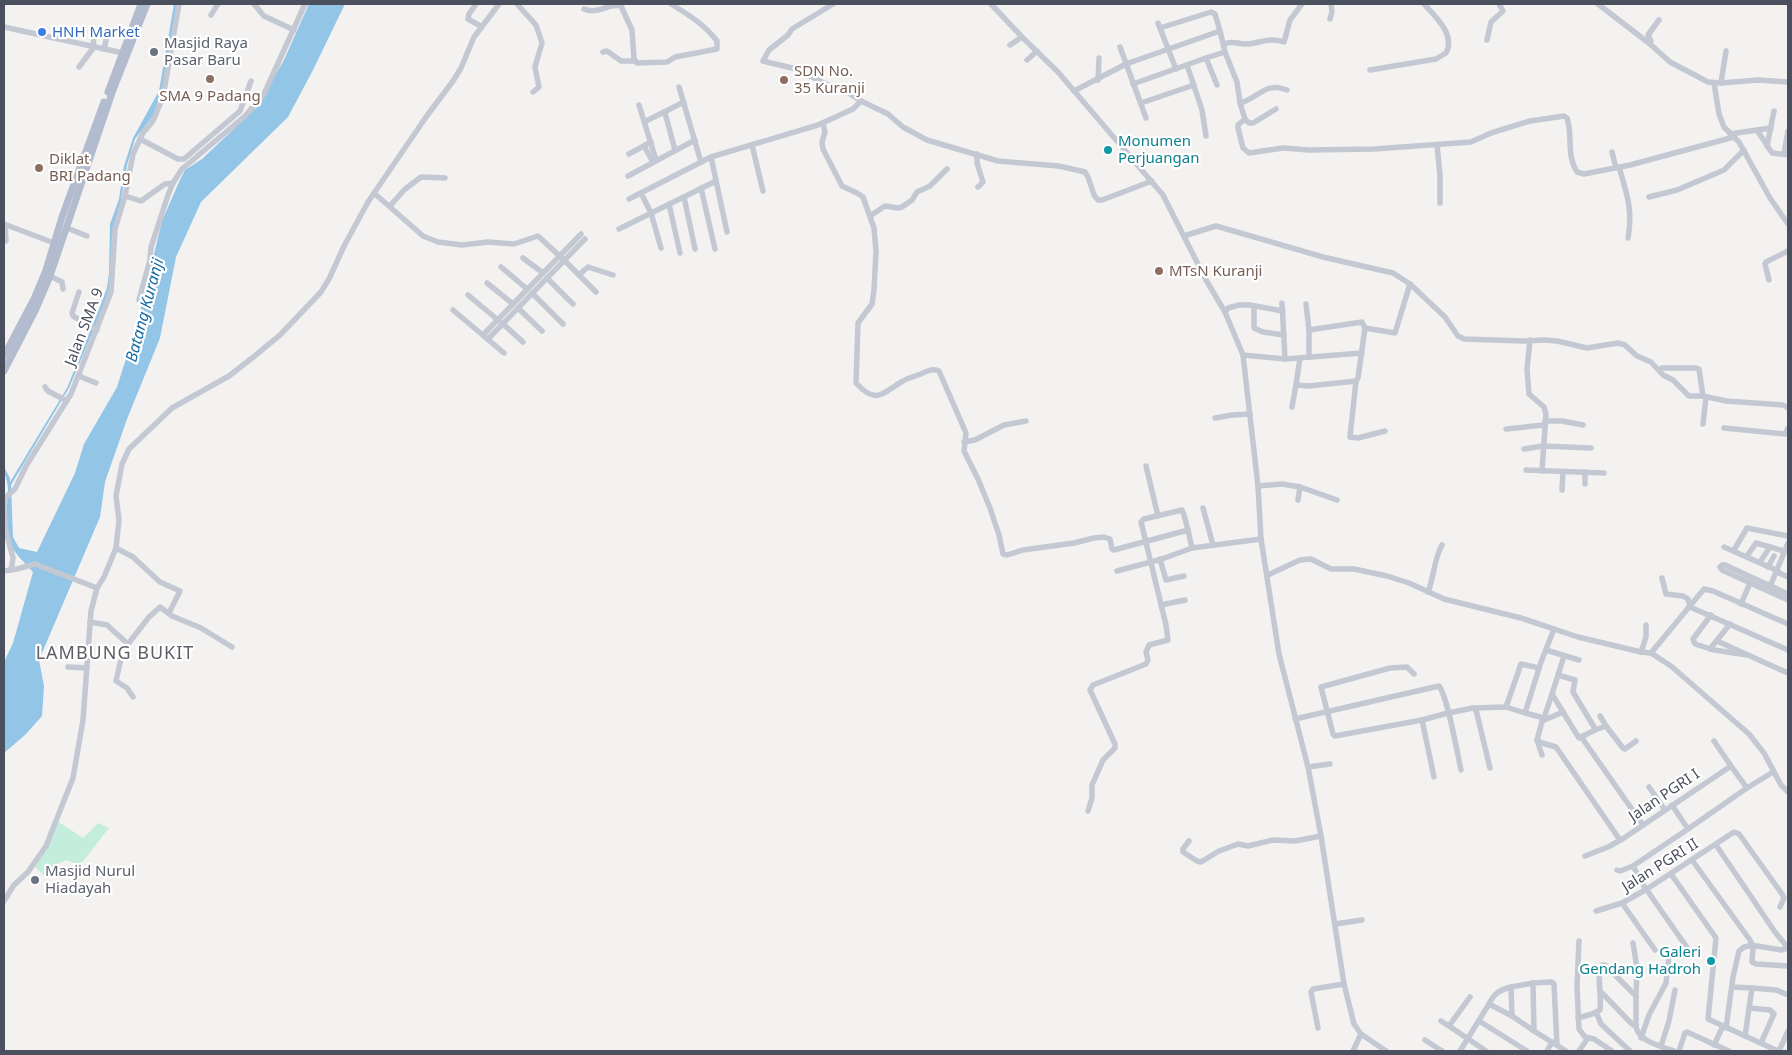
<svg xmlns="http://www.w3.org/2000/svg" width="1792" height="1055" viewBox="0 0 1792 1055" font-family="'Noto Sans',sans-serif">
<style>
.green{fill:#c3eddc}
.water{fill:#93c5e7}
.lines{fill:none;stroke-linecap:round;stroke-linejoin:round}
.minor{stroke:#c3c8d2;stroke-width:5.5}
.major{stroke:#b3bbce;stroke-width:7}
.shop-dot{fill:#3f7fe0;stroke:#fff;stroke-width:2}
.worship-dot{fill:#6b7280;stroke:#fff;stroke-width:2}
.education-dot{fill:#8d6e63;stroke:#fff;stroke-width:2}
.culture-dot{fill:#0f9aa8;stroke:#fff;stroke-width:2}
.labels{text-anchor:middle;stroke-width:4.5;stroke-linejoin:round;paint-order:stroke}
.shop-label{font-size:15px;fill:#366cbe;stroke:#fff;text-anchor:start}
.worship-label{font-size:15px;fill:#5b616d;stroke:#fff;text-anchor:start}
.education-label{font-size:15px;fill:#785e54;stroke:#fff;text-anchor:start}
.culture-label{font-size:15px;fill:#0d838f;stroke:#fff;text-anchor:start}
.street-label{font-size:15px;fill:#4a505e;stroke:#fff}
.water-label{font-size:16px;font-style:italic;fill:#166ba5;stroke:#fff}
.quarter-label{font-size:18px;letter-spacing:1px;fill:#5e6066;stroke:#fff}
</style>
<rect width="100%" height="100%" fill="#f3f2f1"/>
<polygon class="green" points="57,821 83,838 98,823 109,828 80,865 66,860 55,865 44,875 35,867"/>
<path class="water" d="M174,4H177L164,84L153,116L135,139L127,165L121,200L109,293L69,388L11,485L13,537L19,548L37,552L75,473L84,444L117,387L137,324L162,221L179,182L185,170L202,159L257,107L284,60L309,4H345L313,70L288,117L201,202L176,257L160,338L127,419L105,482L100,517L39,660L44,686L42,716L25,735L4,753V662L13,643L33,572C26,564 15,554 11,545C3,528 7,508 8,490C8,482 4,475 4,467L10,478V482L67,388L99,309L107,288L109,273L110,224L119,199L124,166L133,138L159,91Z"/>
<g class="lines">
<g class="minor">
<polyline points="254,4 264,16 294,30"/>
<polyline points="476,4 469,14 468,19 482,27"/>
<polyline points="517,4 536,25 542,43 535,67 539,87 533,92"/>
<polyline points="833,4 792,29 788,35 769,50 763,61 796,69 830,86 847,92 861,101 888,114 903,127 927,140 998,161 1059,166 1085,172 1088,177 1094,195 1098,200 1102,200 1152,181"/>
<polyline points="991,4 1022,37 1058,72 1163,195 1206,280 1225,312 1243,355 1258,486 1261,539 1279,654 1308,767 1321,836 1344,984 1354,1024 1361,1034 1386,1051"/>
<polyline points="1598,4 1650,44 1670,62 1708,82 1721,83 1758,80 1788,82"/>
<path d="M584,9C598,15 608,3 621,6L632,30L634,59L637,63L667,62L675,57L717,49V41C705,25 689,15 671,4"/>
<polyline points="211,15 218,4"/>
<polyline points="1330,19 1332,12 1331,4"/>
<polyline points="1158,23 1176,69"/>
<polyline points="4,27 123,53"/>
<polyline points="1160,28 1211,12 1215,14 1220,31"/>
<polyline points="1487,40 1491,22 1503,11 1499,4"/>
<path d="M1224,44C1231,41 1236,43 1244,44C1258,45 1266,36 1284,42L1290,20L1302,4"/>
<polyline points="1650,44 1651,41 1648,35 1659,20"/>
<polyline points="1010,45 1022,37"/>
<polyline points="93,47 94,36"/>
<polyline points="1120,47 1146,118"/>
<polyline points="104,49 108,32"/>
<polyline points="603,52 607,51 621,61 635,61"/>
<polyline points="1206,58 1225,52"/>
<polyline points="1027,60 1037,51"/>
<polyline points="1187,65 1202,110 1206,136"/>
<polyline points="79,67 94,47"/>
<path d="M1370,70L1436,59L1446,53C1456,35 1435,16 1424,4"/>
<polyline points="1098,80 1099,58"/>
<polyline points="1714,83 1719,114 1724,127 1739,142 1770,198 1788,224"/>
<polyline points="1721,83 1726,51"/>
<polyline points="1133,84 1206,58 1217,85"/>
<polyline points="679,87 701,162"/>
<path d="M1074,91L1126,64L1220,31L1225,52L1237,82L1240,103L1245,119L1238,125V128L1243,148L1249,153L1283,148L1309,150L1374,149L1471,142L1491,133L1530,121L1564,116L1567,118C1573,135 1566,155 1577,172L1584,174L1630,165L1734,137"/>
<polyline points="1141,103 1194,85"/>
<path d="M1240,103C1259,98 1265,81 1287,90"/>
<polyline points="639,105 656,160"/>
<polyline points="665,113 675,150"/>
<polyline points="1245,119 1249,123 1253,123 1276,109"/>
<polyline points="644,122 684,102"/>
<path d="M823,123L825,132L822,142L823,149L842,186L857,193L863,197L874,228L876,251L874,290L872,304L858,323L856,383C877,406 883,392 903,381C908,378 915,376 921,374C927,371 932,368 939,371L966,433L964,451L978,479L990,508L999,535L1003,554L1007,555L1023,550L1074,543L1094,538L1104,537L1110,539L1112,549L1114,550L1188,530L1192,548"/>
<polyline points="1757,130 1771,128"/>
<polyline points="1730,134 1757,130 1772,153 1788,155"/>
<polyline points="140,139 178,159 184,159 240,111 251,81"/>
<polyline points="752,145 763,191"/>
<polyline points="1437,145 1440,175 1440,203"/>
<polyline points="644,146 653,162"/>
<polyline points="1767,146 1774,111"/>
<polyline points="1612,152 1616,168"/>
<polyline points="629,154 651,142"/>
<polyline points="977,154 977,163 983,182 978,187"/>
<polyline points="1784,154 1788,131"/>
<path d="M1619,167C1627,194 1633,210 1628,238"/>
<polyline points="628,176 695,140"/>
<polyline points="701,188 715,249"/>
<polyline points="374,193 423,236 438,242 462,245 488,242 514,244 538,236 564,260 596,292"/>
<polyline points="641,193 651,213 661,248"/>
<polyline points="125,196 141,201 165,184 173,183"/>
<polyline points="684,197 695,249"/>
<polyline points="1649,197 1677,190 1724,170 1744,150"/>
<polyline points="629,199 711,157"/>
<polyline points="669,204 680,253"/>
<polyline points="390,206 404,190 421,177 445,178"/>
<polyline points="870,216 885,206 898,208 902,207 912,200 917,192 930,186 947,169"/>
<polyline points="4,224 54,243"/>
<polyline points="5,225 6,241"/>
<polyline points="67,228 87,236"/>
<polyline points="619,229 716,181"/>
<polyline points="727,232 711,157 818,125 853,109 861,101"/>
<polyline points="1185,238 1187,235 1216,226 1323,257 1393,273 1410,284 1445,317 1458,336 1464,339 1523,341 1544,340 1557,341 1587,348 1618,343 1625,345 1637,356 1651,362 1663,375 1673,380 1689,396 1703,396 1726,401 1783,405 1788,408"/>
<polyline points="523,258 543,273"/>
<polyline points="501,267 527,289"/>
<polyline points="579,275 588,267 613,275"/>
<polyline points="50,276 62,282 63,289"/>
<polyline points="547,278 573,304"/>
<polyline points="1769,280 1765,264 1766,262 1788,251"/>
<polyline points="487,283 513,304"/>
<polyline points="79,292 72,313 73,316 97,330"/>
<polyline points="532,293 563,324"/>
<polyline points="468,295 498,320"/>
<polyline points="139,300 150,260 151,247 168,195 173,183 182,169 245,116 264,94 305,4"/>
<polyline points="1282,303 1285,359"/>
<polyline points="1306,304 1309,330"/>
<polyline points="1254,306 1254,328 1263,332 1284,335"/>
<polyline points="518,308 542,331"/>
<polyline points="453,310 504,353"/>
<polyline points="1225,312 1228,308 1239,305 1250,305 1283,311"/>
<polyline points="502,323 523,342"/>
<polyline points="1365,328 1395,333 1410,284"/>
<polyline points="483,335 581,234"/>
<polyline points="488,339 585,239"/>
<polyline points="1530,340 1527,369 1529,394 1544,407 1546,414 1542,471"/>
<polyline points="1243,355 1285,359 1362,353"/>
<polyline points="1309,357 1309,330 1362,322 1365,328 1358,378 1356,381"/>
<polyline points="1300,358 1296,385 1309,386 1356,381 1350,437 1358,438 1385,431"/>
<polyline points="1659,370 1662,368 1696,368 1699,369 1703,396"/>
<polyline points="79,376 96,383"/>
<polyline points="45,387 48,391 67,401"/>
<polyline points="1292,407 1296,385"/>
<polyline points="1215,418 1232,415 1250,414"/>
<polyline points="1545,421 1562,421 1583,425"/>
<polyline points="1703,424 1706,397"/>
<polyline points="1724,428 1785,434 1788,428"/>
<polyline points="1506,429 1544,425"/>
<polyline points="964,442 975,440 1004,425 1026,421"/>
<polyline points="1524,449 1543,446 1591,448"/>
<polyline points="1146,466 1158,516"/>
<polyline points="1526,470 1604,473"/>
<polyline points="1585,484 1585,472"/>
<polyline points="1258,486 1282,484 1300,487 1337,500"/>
<polyline points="1562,490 1563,472"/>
<polyline points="4,499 15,489 26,466 71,394 111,292 115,229 125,196 133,154 143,133 153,121 163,97 179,4"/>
<polyline points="1298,500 1300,487"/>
<polyline points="4,501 5,528 13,558 11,570"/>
<polyline points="1203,508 1213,545"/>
<polyline points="1724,547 1778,571"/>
<polyline points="116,548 133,557 160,582 180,591 169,613"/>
<polyline points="1734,550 1747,528 1788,536"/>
<polyline points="1747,556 1756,543 1784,551"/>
<polyline points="1160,559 1166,580 1184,576"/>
<polyline points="1760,562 1770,547"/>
<polyline points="1768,567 1774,556"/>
<polyline points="4,571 17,569 35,564 97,588"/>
<polyline points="1117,571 1162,559 1192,548 1261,539"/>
<polyline points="1777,572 1788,577"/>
<polyline points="1268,575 1300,560 1311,559 1331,569 1354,569 1387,576 1409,583 1444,599 1521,618 1578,637 1641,652 1651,653 1671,666 1749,734 1764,753 1781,785 1788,792"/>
<polyline points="1662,578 1666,594 1683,596 1688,599 1690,607"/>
<polyline points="1769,589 1788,543"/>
<path d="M1428,592C1434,577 1434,559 1442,545"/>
<polyline points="1788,594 1725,565 1722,565 1720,567 1722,570 1788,600"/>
<polyline points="1741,604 1750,583"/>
<polyline points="1161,605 1185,600"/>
<polyline points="1690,607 1788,650"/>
<polyline points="1711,615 1693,639 1695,644 1714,650 1747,655"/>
<polyline points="90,622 107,625 128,644 120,663 116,681 127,688 133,697"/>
<polyline points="1717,641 1788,673"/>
<polyline points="128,644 149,617 160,607 172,616 201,628 232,647"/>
<polyline points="1710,649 1730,624"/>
<polyline points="1546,650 1579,660"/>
<polyline points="1641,652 1646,637 1646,625"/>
<polyline points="1651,653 1704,589 1713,591 1788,624"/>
<polyline points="68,667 87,668"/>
<polyline points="1414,674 1407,667 1390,668 1321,687 1333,734 1335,736 1422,720 1448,713 1473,708 1476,710 1490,768"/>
<polyline points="1558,675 1575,680 1573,692 1594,727 1595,730 1579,738 1552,694 1564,656"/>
<polyline points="1552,694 1544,718 1525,713 1541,662 1554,629"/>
<polyline points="1506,707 1521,664 1539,668"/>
<polyline points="1473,708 1506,707 1525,713"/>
<polyline points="1600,716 1606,726"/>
<path d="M1295,719L1439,686C1448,698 1457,752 1461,770"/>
<polyline points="1422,720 1434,777"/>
<polyline points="1542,721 1563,712"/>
<polyline points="1595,730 1606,726 1623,748 1625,749 1636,741"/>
<polyline points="1582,738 1643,825"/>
<polyline points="1537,740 1542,743 1556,747 1620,840"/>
<polyline points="1714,741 1731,766"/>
<polyline points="1542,755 1537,740 1543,718"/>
<polyline points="1308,767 1330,764"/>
<polyline points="1649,787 1665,810"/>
<polyline points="1672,805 1688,829 1633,866 1644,886 1688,949"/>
<polyline points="1088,811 1092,798 1092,785 1103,760 1115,748 1115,744 1090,690 1093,685 1146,664 1148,660 1146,652 1149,645 1168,640 1166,625 1141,522 1144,519 1182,510 1184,515 1188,530"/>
<polyline points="1688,829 1747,788 1773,772"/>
<polyline points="1189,841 1183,849 1183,852 1197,861 1201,862 1219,851 1238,844 1248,846 1273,840 1295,841 1321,836"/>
<polyline points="1716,845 1775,932 1788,948"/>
<polyline points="1585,856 1608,847 1624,838 1731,766 1747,788"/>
<polyline points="1692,860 1750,940 1753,947 1752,962 1756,964 1788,966"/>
<polyline points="1617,870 1620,871 1633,866"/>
<polyline points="1671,874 1716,938 1708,1019 1778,1051"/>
<polyline points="4,901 14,885 28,872 46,846 73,778 83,720 91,611 97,588 104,577 116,548 119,520 116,496 122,464 129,449 172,408 229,376 252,358 280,335 321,292 329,279 344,246 368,202 426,117 453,81 461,68 474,37 499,4"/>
<polyline points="1622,903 1655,950"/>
<polyline points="1596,911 1622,903 1647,889 1734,832 1739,834 1782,894 1784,898 1780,907"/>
<polyline points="1335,924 1362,920"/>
<polyline points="1579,941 1577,986 1579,1029 1585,1037 1594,1039 1612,1051"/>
<polyline points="1633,943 1637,968 1636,996"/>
<polyline points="1753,947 1757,946 1781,950 1788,948"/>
<polyline points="1533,983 1511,987 1512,1016 1534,1031"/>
<polyline points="1732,987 1752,988"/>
<polyline points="1470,997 1449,1026 1486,1051"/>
<path d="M1489,1004C1494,993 1500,990 1511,987"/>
<polyline points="1749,1008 1770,1010 1774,1014 1761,1043"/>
<polyline points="1596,1012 1601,1024 1630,1051"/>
<path d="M1578,1018L1592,1014L1600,1010C1602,997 1596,975 1602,965H1605L1636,996V1025L1635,1026L1631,1023L1601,992"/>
<polyline points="1441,1021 1449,1026"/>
<polyline points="1479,1021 1527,1051"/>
<path d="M1636,1026C1638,1042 1661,1046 1674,1051"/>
<polyline points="1318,1028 1311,992 1313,989 1344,984"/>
<polyline points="1726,1028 1733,977 1739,951 1744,947 1753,945"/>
<polyline points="1745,1036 1752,988 1776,990 1788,995"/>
<polyline points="1641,1038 1649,1015 1666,983 1669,956"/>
<polyline points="1425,1040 1442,1051"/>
<polyline points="1557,1045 1554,984 1552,982 1533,983 1534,1031 1566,1051"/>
<polyline points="1714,1045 1723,1026"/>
<polyline points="1661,1046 1669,1021 1675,990"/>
<polyline points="1353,1051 1361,1034"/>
<polyline points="1460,1051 1489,1004 1512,1016"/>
<polyline points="1547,1051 1552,1042"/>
<polyline points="1579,1051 1588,1038"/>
<polyline points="1679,1051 1685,1033 1687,1032 1729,1051"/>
<polyline points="1779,1051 1788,1031"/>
</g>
<g class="major">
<polyline points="108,92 141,4"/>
<polyline points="4,356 34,299 46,270 62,217 104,102"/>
<polyline points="4,371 35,311 50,276 113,90 147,4"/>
</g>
</g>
<circle class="shop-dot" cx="42" cy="32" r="5"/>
<g class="worship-dot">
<circle cx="154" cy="52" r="5"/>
<circle cx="35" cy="880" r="5"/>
</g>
<g class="education-dot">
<circle cx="210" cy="79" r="5"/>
<circle cx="784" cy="80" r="5"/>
<circle cx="39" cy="168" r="5"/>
<circle cx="1159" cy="271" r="5"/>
</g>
<g class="culture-dot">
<circle cx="1108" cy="150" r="5"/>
<circle cx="1711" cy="961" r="5"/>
</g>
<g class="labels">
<g class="shop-label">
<text x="52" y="37">HNH Market</text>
</g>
<g class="worship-label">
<text x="164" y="48">Masjid Raya<tspan x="164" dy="17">Pasar Baru</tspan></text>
<text x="45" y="876">Masjid Nurul<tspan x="45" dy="17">Hiadayah</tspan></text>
</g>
<g class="education-label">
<text x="794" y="76">SDN No.<tspan x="794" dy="17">35 Kuranji</tspan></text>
<text x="210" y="101" text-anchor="middle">SMA 9 Padang</text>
<text x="49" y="164">Diklat<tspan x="49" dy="17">BRI Padang</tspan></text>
<text x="1169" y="276">MTsN Kuranji</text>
</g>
<g class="culture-label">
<text x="1118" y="146">Monumen<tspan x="1118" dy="17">Perjuangan</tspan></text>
<text x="1701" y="957" text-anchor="end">Galeri<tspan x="1701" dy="17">Gendang Hadroh</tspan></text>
</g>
<g class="street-label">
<text transform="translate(84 327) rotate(-69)" y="5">Jalan SMA 9</text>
<text transform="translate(1664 795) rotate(-34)" y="5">Jalan PGRI I</text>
<text transform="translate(1660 865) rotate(-32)" y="5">Jalan PGRI II</text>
</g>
<g class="water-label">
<text transform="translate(144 310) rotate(-75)" y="6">Batang Kuranji</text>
</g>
<g class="quarter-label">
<text x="115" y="659">LAMBUNG BUKIT</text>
</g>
</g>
<rect width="1792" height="1055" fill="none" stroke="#4a505e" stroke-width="10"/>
</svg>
